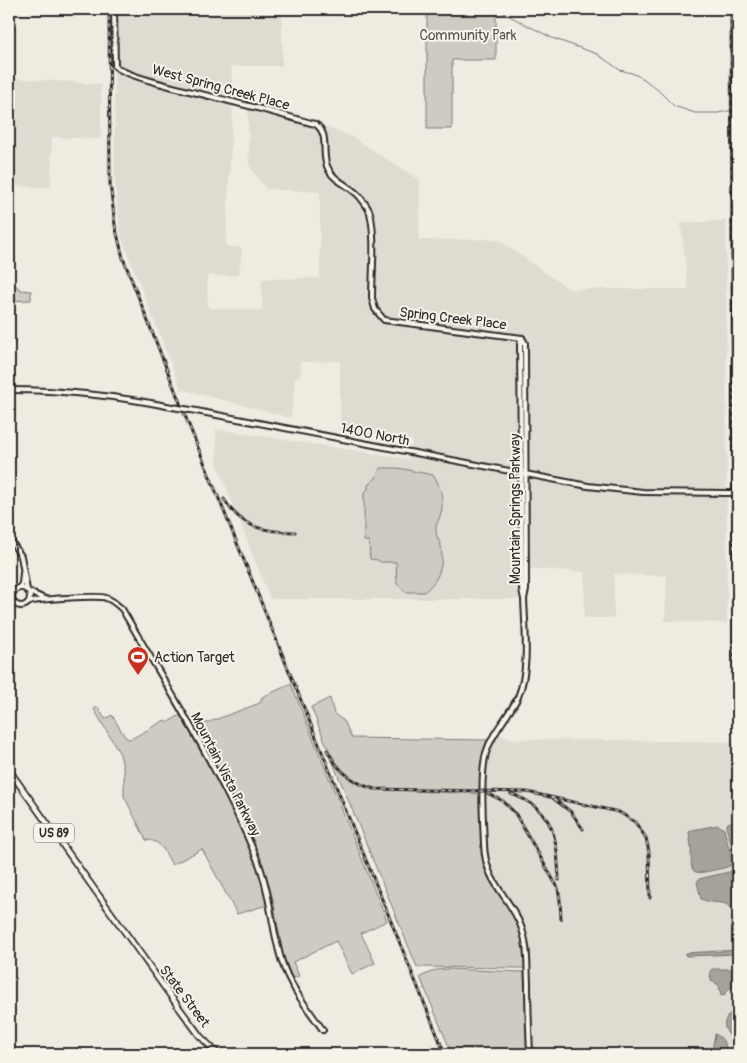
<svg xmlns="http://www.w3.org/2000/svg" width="747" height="1063" viewBox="0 0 747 1063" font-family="Pangolin,sans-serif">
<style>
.built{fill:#dedbd1}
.green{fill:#cfcbc2;stroke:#7d7b76}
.water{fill:#a4a29a;stroke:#74726e}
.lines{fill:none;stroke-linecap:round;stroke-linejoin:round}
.stream{stroke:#74726e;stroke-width:1}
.secondary-casing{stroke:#2b2b2b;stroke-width:8}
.primary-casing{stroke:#2b2b2b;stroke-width:8}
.secondary{stroke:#f7f3e8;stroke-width:4}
.primary{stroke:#f7f3e8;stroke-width:4.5}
.rail-casing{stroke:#2b2b2b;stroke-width:3}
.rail{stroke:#f7f3e8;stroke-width:1;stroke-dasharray:4;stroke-linecap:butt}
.secondary-bridge-casing{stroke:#2b2b2b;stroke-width:8;stroke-linecap:butt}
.secondary-bridge{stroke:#f7f3e8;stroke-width:4}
.labels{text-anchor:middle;stroke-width:4;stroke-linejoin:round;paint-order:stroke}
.shield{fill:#f7f3e8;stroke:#686764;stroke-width:1}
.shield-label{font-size:12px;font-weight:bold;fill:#2b2b2b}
.park-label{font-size:14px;fill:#545351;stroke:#f7f3e8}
.street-label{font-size:14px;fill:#2b2b2b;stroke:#f7f3e8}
.poi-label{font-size:14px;fill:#2b2b2b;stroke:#f7f3e8;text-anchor:start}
</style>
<rect width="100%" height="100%" fill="#efebe0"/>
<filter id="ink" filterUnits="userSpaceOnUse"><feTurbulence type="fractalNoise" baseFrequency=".02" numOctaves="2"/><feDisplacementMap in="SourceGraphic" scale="10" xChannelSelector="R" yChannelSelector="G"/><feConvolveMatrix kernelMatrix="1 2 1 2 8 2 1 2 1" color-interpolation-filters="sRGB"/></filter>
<g filter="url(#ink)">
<g class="built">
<polygon points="114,9 282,9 282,66 231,66 233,102 226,246 242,248 239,275 207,276 208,308 262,310 262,279 320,278 320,192 266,189 249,165 248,106 325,126 352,137 420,180 419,240 497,239 569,289 688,289 681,223 726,221 727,623 665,621 667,576 614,574 614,618 584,618 585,572 532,569 529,574 528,599 270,599 217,464 216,429 409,459 412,440 340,429 340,361 300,362 301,373 299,377 295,377 291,418 181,389 121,236 115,185"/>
<polygon points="9,78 101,84 101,139 52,137 51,187 9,186"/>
<polygon points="498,734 512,739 738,742 738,1054 532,1054 529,951 526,934 518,913 495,879 487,855 486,765 490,748 495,735"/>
</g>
<g class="green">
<polygon points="427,9 491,9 496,13 496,60 452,60 452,129 427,129"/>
<polygon points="11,281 21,290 31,291 31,300 9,301 9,283"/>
<path d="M380,468H398L433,475C441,485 445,504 440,516C438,522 435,525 436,531C436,537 440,541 441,546C444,564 439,581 424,592H406L397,584L396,562H380L378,560L370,559L369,541H364V493L368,489V485L376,478Z"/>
<polygon points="291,684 387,921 361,933 375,963 352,974 336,941 293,962 299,976 292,979 283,954 273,900 264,869 238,812 193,728 260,703 262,697"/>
<path d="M330,698L334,714L344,721L352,738L487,740L483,758L482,788L476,790L381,789C334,781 327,745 311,707Z"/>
<path d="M98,707L105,719L112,715L125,737L129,739L133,738L165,720L167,723L180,715C204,756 226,798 246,840C254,858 269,886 267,905L237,914L202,849L172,865C165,853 162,840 146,840L124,796V771L120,754L94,709Z"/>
<path d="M333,763L352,781L371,789L481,794L482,796C482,820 478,849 487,873C494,890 507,903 516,919C523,935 524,951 525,968L417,967Z"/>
<polygon points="447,969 524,972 527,1054 452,1054 420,977 436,970"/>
</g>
<g class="water">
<polygon points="738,820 738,866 726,827 728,823"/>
<path d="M718,825L724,829L733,864C727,868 720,869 714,870C687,877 692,869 691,848C691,842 689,837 689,832L692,830Z"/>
<path d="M733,871L736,873L738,880V920C724,894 723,908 701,899L697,882L699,879Z"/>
<polygon points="738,950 738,954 687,956 685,955 686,953"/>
<polygon points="712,969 738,969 738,985 731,987 724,995 721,996 719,985 711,981 710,971"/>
<path d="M738,1007V1054H735C739,1039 715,1029 729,1015C731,1012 735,1010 738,1007Z"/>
<path d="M715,1034C722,1037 728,1046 726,1054H714L713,1045Z"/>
</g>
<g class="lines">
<polyline class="stream" points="496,9 552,38 597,54 620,70 632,73 644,79 659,91 674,106 695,113 718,113 738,109"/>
<g class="secondary-casing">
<g id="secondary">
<path d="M114,9L115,66C125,78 216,97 237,103C263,109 289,117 315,124C330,133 321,152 327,166C332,181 350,185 360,197C364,202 369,208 370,213C376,236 372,274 372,298L375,309L384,320L522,338"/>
<path d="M522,338L525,343L526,590L524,599C525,629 530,669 518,697C509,716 492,732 486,753C480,776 483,819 484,844C485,885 511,896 522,929C528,946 527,964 528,982C528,1006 529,1030 530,1054"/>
<polyline points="522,338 520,344 522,590 524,599"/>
<path d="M9,390C64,390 117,396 172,407"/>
<polyline points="191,410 588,486 643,492 728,493"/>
<polyline points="9,538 21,556 27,590"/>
<polyline points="19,588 22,584 23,573"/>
<circle cx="21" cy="597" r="9"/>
<polyline points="29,592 45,599"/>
<path d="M28,603C34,599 99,595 106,598C113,600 117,605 122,609C170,691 221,772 257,859C271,893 271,928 282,962C290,987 308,1009 323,1030"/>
</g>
</g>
<g class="primary-casing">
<polyline id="primary" points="9,770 180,1009 200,1036 218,1054"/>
</g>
<use href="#secondary" class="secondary"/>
<use href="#primary" class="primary"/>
<g class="rail-casing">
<g id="rail">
<polyline points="109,9 110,183 115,225 123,258 184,413 445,1054"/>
<polyline points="731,9 734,664 738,707"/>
<path d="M224,499C241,528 264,532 295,532"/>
<path d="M327,750C337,770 353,783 374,789L527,792L619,812L635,822L646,838L649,852L650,898"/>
<polyline points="487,793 503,801 515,813 558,888 560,900 561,919"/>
<path d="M511,794C556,809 557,840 559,880"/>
<polyline points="554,799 571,812 583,829"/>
</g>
</g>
<use href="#rail" class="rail"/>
<g class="secondary-bridge-casing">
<g id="secondary-bridge">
<polyline points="172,407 191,410"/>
<polyline points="728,493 738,493"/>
</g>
</g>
<use href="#secondary-bridge" class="secondary-bridge"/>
</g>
</g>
<defs>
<g id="stadium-pin" transform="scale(1.125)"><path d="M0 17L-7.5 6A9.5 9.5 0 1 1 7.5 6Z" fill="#c8321e" stroke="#f7f3e8"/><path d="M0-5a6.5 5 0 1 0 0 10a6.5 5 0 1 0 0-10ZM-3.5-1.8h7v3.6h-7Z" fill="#fff"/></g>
</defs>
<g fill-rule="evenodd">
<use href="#stadium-pin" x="138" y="657"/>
</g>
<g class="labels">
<rect class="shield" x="34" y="823.5" width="40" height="19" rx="4"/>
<g class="shield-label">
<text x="54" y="837">US 89</text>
</g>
<g class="park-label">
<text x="468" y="40">Community Park</text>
</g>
<g class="street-label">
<text transform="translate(221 87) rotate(15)" y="5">West Spring Creek Place</text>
<text transform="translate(453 318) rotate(7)" y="5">Spring Creek Place</text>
<text transform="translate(375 434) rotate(11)" y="5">1400 North</text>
<text transform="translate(515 509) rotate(-90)" y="5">Mountain Springs Parkway</text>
<text transform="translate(226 774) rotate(63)" y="5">Mountain Vista Parkway</text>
<text transform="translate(185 996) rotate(53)" y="5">State Street</text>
</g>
<g class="poi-label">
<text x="154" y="662">Action Target</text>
</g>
</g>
<rect width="747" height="1063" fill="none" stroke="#f7f3e8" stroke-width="30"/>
<rect x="15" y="15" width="717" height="1033" fill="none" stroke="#2b2b2b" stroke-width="2" filter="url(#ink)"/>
</svg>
